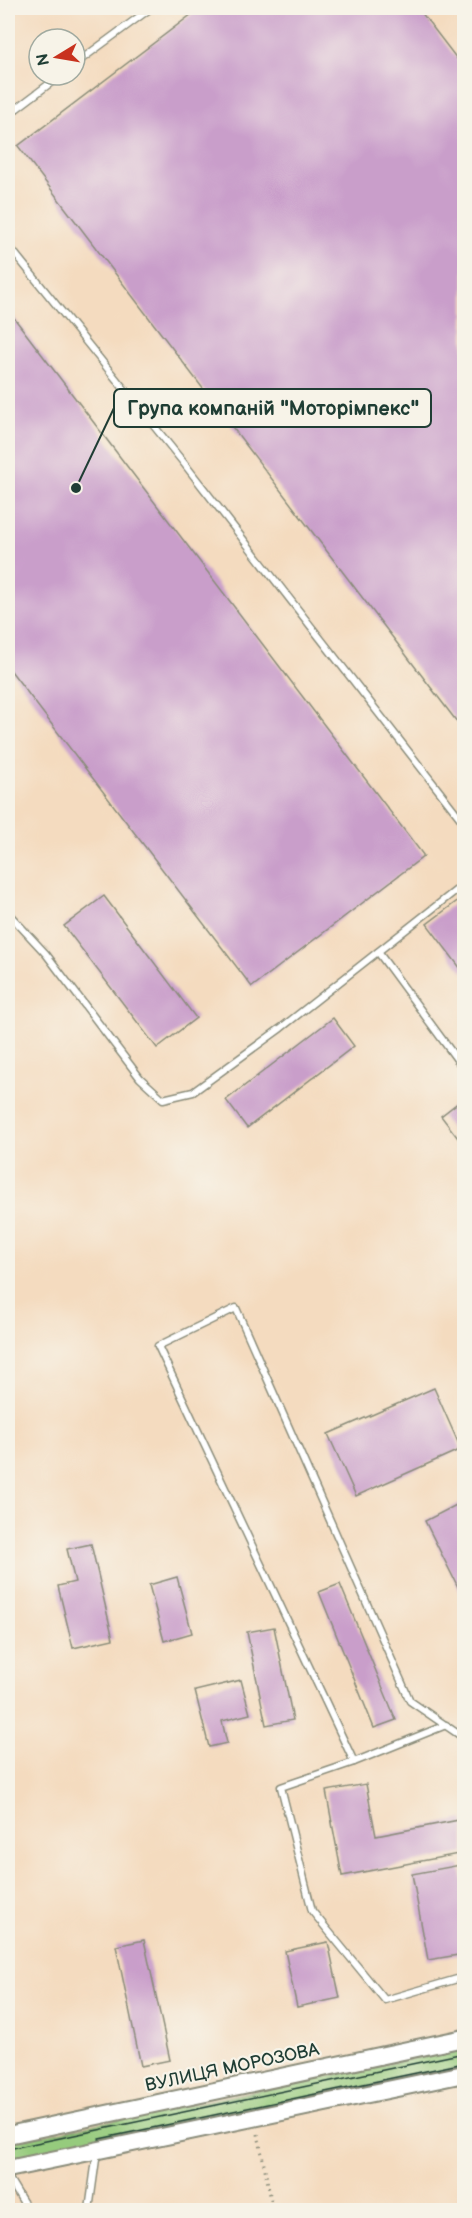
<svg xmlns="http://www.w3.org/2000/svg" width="472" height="2218" viewBox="0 0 472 2218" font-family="'Balsamiq Sans',sans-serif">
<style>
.green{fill:#96cb7d;stroke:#5a8458;stroke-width:1.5}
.building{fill:#c99eca}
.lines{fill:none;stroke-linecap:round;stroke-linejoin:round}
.lane-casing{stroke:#8a8c7a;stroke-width:9}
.secondary-casing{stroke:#8a8c7a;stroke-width:20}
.path{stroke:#8a8c7a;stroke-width:3;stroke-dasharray:1.5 4.5;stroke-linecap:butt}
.lane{stroke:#fff;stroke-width:6}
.secondary{stroke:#fff;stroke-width:16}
.tram{stroke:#1f3d34;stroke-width:1.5}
.labels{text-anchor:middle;stroke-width:4.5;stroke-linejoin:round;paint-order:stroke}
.street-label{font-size:18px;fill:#1f3d34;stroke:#f7f3e8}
.leader{fill:none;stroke:#1f3d34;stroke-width:2}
.callout-dot{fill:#1f3d34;stroke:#f7f3e8;stroke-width:2}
.callout{fill:#f7f3e8;stroke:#1f3d34;stroke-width:2}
.callout-label{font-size:20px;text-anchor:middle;font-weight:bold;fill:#1f3d34}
</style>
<rect width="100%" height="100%" fill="#f7f3e8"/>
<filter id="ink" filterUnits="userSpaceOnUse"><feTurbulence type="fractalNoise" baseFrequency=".0167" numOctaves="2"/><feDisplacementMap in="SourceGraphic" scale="12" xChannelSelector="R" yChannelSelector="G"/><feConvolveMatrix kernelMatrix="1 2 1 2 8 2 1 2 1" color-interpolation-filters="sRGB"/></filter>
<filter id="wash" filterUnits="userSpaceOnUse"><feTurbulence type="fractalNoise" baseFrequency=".008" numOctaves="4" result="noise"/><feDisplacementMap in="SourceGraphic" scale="24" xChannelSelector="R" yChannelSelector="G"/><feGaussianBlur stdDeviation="1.35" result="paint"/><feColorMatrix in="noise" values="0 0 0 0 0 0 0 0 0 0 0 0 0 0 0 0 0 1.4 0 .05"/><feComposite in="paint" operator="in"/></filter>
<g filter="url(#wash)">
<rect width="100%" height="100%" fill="#f4dbbf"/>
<polygon class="green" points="464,2048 464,2068 8,2161 8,2142"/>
<g id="blocks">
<g class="building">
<polygon points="200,8 418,8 464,68 464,731 18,146"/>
<polygon points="8,310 424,856 252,987 8,667"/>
<polygon points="104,896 196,1018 157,1048 64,926"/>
<polygon points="464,896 464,973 427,924"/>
<polygon points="333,1018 354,1046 247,1128 226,1100"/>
<polygon points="464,1098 464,1146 441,1116"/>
<polygon points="434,1388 461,1449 356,1496 328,1434"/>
<polygon points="464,1501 464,1599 425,1521"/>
<polygon points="91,1544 113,1639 73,1648 58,1586 75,1582 67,1549"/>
<polygon points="177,1577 192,1633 164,1641 149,1585"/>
<polygon points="340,1584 396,1720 374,1728 319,1592"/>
<polygon points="274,1627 293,1720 266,1725 247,1632"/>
<polygon points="241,1680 250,1714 222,1721 227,1743 209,1747 195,1691"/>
<polygon points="366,1784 376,1836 464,1819 464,1853 342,1876 326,1791"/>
<polygon points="460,1865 464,1886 464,1954 428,1960 412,1874"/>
<polygon points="144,1940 170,2060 141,2066 116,1946"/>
<polygon points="328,1942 340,1998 297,2007 285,1951"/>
</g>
</g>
</g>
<g filter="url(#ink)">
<use href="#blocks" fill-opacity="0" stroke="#8a8c7a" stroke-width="1.5"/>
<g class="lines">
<g class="lane-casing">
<g id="lane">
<polyline points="75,64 151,8"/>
<polyline points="8,115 61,75"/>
<polyline points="8,245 183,462 464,823"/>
<polyline points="8,913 46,954 140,1078 163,1099 193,1092 281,1028 464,884"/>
<polyline points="378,952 464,1069"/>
<polyline points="464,1738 410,1701 236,1308 158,1346 354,1762 281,1787 312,1911 385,2000 464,1977"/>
<polyline points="354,1762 446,1725"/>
<polyline points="8,2177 28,2210"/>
<polyline points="89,2210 97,2152"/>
</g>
</g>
<g class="secondary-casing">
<g id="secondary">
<polyline points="8,2135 464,2038"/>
<polyline points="8,2169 464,2074"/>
</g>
</g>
<g class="path">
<polyline points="457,8 464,17"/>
<polyline points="258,2134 273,2210"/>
</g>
<use href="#lane" class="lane"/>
<use href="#secondary" class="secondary"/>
<g class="tram">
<polyline points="99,2139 464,2063"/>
<polyline points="8,2149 464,2053"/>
</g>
</g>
</g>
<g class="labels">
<g class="street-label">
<text transform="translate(232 2067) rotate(-12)" y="6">ВУЛИЦЯ МОРОЗОВА</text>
</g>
</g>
<path class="leader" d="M76 488L114 408"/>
<circle class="callout-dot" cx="76" cy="488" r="6"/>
<rect class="callout" x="114" y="389" width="317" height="38" rx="6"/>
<g class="callout-label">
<text x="273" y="415">Група компаній "Моторімпекс"</text>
</g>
<rect width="472" height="2218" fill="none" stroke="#f7f3e8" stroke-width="30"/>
<g transform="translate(57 57) rotate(259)"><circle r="28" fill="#f7f3e8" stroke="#a1aaa0" stroke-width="1.5"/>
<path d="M0-4.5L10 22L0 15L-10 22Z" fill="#c8321e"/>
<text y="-9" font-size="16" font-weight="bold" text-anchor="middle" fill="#1f3d34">N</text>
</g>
</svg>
